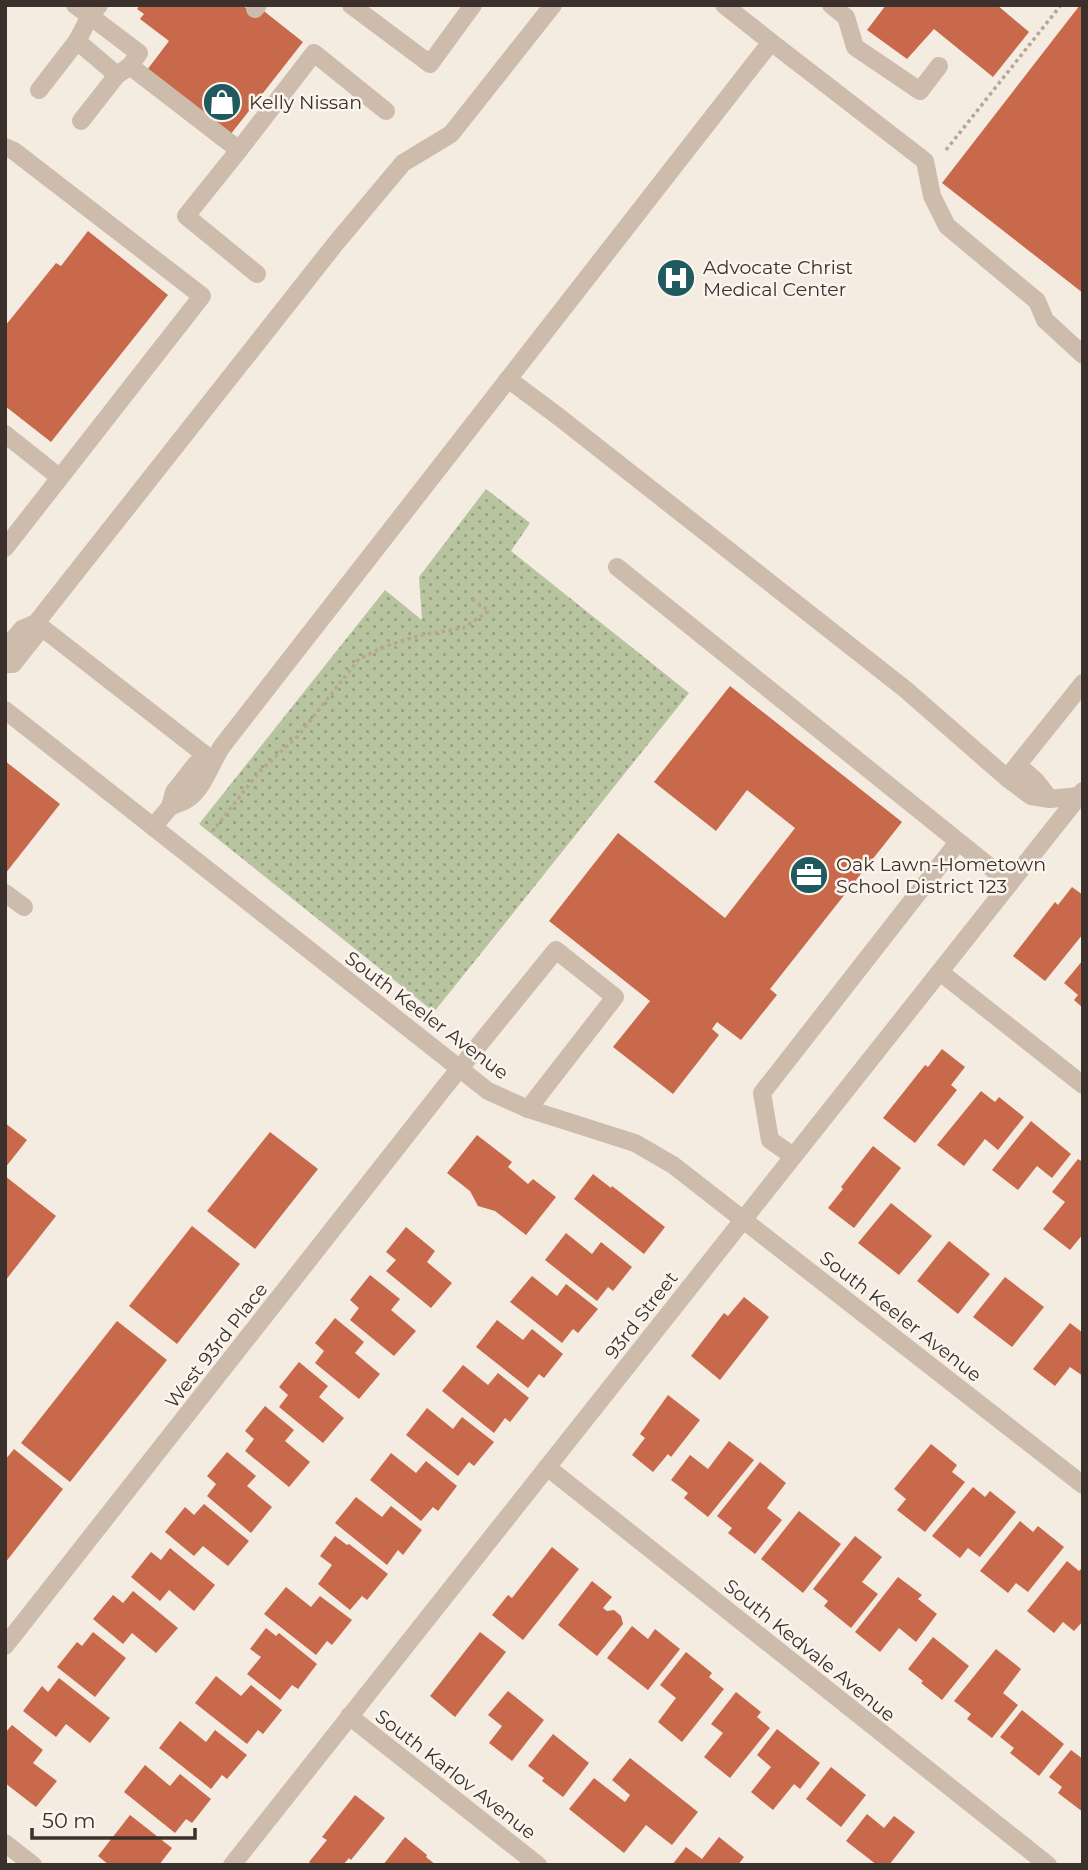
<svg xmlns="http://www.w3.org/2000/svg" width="1088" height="1870" viewBox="0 0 1088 1870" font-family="Montserrat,sans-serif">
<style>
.green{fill:url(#green-dots)}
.building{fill:#c8694b}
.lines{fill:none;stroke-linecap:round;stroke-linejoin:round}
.path{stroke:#b9a596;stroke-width:3.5;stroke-dasharray:3.5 3.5;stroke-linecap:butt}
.minor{stroke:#cdbbac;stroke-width:18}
.labels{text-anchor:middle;stroke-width:5;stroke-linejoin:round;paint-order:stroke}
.poi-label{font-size:19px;fill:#3b302b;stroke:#fbf5ee;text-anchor:start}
.street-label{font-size:19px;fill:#3b302b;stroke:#fbf5ee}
</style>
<defs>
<pattern id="green-dots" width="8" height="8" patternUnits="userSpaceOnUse" patternTransform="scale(1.75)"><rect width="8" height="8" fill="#b8c4a0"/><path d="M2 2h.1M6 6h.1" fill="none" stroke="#97a083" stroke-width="1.8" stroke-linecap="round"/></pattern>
</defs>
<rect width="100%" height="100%" fill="#f4ebe1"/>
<polygon class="green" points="486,489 530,523 511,551 689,693 434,1012 199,824 385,590 422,620 419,577"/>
<g class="building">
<polygon points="140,5 242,5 255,15 260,8 303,42 230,135 147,70 169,41 140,19 144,14 137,9"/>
<polygon points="886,5 997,5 1029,32 993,77 934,29 907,59 867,30"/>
<polygon points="1080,5 1083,5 1083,293 942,183"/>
<polygon points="88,231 168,295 51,442 5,406 5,326 56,263 61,266"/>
<polygon points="730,686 902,822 770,989 777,995 741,1040 717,1022 712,1029 719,1035 673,1094 613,1047 650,1001 549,921 618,833 725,918 795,828 747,790 716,831 654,782"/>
<polygon points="5,761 60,804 5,874"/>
<polygon points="1072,887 1083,895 1083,934 1045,981 1013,956 1055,902 1058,905"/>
<polygon points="1083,960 1083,1008 1074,1000 1078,995 1064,983"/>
<polygon points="942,1049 965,1067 951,1085 957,1090 915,1143 883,1118 925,1065 928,1067"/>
<polygon points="981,1091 995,1102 999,1097 1024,1117 998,1150 985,1139 964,1166 937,1145"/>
<polygon points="1031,1121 1071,1154 1052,1178 1037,1166 1018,1190 992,1170"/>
<polygon points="5,1123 27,1140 5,1168"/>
<polygon points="270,1132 318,1169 255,1249 207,1211"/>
<polygon points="477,1135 512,1162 508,1167 528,1184 533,1179 556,1197 526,1235 495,1211 478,1206 470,1191 447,1173"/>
<polygon points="873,1146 901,1168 854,1228 828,1208 843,1189 841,1187"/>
<polygon points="1078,1159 1083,1162 1083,1234 1070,1250 1043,1229 1065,1202 1052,1192"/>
<polygon points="593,1174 611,1188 612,1186 665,1227 644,1254 574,1199"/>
<polygon points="5,1176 56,1216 5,1281"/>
<polygon points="891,1203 932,1236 899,1275 858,1243"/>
<polygon points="192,1226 240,1264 177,1344 129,1306"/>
<polygon points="406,1227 435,1251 427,1262 452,1283 431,1308 386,1271 396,1260 386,1252"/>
<polygon points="566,1233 592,1254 601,1242 632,1267 613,1291 608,1287 597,1301 545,1260"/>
<polygon points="949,1241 990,1274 958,1314 917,1281"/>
<polygon points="370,1275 400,1299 391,1310 416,1331 394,1356 350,1320 359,1308 350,1300"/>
<polygon points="532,1276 557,1296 566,1284 598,1309 578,1333 573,1329 562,1343 510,1302"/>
<polygon points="1005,1277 1044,1307 1012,1347 973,1317"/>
<polygon points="744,1297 769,1317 720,1380 691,1356 724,1313 728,1316"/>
<polygon points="335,1318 364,1342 355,1353 380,1374 359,1399 315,1363 324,1351 315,1343"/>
<polygon points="497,1320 523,1340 532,1329 563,1354 544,1378 539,1374 528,1388 476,1347"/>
<polygon points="117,1321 167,1360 70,1482 21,1443"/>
<polygon points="1070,1323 1083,1333 1083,1376 1070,1367 1055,1386 1033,1369"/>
<polygon points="299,1362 328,1386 319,1397 344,1418 323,1443 279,1407 288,1395 279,1387"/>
<polygon points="463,1365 488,1385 498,1373 529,1398 510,1422 505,1418 494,1433 442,1391"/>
<polygon points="668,1395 700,1420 671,1457 668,1454 653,1472 632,1455 645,1438 640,1434"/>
<polygon points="265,1406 294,1430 285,1441 310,1462 289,1487 245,1451 254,1439 245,1431"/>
<polygon points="427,1408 453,1429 462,1417 494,1442 474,1466 469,1462 458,1476 406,1435"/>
<polygon points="729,1441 754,1460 708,1517 684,1498 688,1493 671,1480 690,1455 708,1469"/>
<polygon points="931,1444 957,1465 952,1472 965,1482 925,1532 897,1510 906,1499 894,1489"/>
<polygon points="14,1449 63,1489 5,1563 5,1460"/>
<polygon points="227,1452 256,1476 247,1486 272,1507 251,1533 207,1496 216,1484 207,1476"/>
<polygon points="391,1453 416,1473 426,1461 457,1486 438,1511 433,1507 421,1521 370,1480"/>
<polygon points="760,1462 786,1483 767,1508 782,1520 755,1554 728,1533 732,1528 717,1516"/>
<polygon points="973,1487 985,1497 990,1491 1016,1512 980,1557 968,1548 960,1558 932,1536"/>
<polygon points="356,1497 382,1517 391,1506 422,1530 403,1555 398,1550 387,1565 335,1523"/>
<polygon points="204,1504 249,1541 228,1566 203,1546 194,1556 165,1532 185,1507 194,1515"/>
<polygon points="799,1511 841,1544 803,1593 761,1559"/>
<polygon points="1020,1521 1033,1532 1038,1526 1064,1547 1028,1592 1016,1583 1008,1593 980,1571"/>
<polygon points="335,1536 347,1545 349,1544 388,1574 367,1600 362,1596 350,1610 318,1584 332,1565 320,1556"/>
<polygon points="855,1536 882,1557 862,1582 878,1594 851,1628 824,1606 828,1601 813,1589"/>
<polygon points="552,1547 579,1569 523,1640 492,1615 508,1595 512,1598"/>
<polygon points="170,1548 215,1585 194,1611 169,1590 160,1601 131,1577 151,1552 161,1560"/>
<polygon points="1067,1561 1079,1571 1083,1567 1083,1621 1074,1631 1063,1622 1054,1633 1027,1611"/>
<polygon points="898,1577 922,1595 918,1599 937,1614 916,1642 899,1628 880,1652 855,1632"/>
<polygon points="592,1581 612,1597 603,1608 607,1611 614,1610 621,1616 623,1624 597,1656 558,1625"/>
<polygon points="286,1587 311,1607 320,1596 352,1620 332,1645 327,1641 316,1655 264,1614"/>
<polygon points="133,1591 178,1628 156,1653 132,1633 123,1644 93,1619 113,1595 123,1603"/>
<polygon points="632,1626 648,1639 655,1629 680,1649 648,1690 607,1658"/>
<polygon points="266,1628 276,1636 279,1633 317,1664 298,1689 292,1685 280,1700 247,1674 261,1657 250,1649"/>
<polygon points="93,1632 126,1658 95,1697 57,1667 77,1642 82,1646"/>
<polygon points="480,1632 506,1652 455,1717 430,1696"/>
<polygon points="933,1637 969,1666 942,1700 921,1683 923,1681 908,1669"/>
<polygon points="996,1649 1021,1669 1003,1693 1018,1705 992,1738 967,1719 971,1714 954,1701"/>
<polygon points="686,1652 712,1673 709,1677 724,1689 682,1742 658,1722 676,1698 660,1685"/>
<polygon points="216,1676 241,1696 251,1685 282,1710 263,1734 258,1730 247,1744 195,1703"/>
<polygon points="59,1678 110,1718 90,1743 66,1724 56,1737 23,1711 42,1686 48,1692"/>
<polygon points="508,1691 544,1720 512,1761 489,1743 502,1726 488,1715"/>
<polygon points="736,1692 761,1712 757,1717 770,1728 730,1778 704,1757 723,1733 711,1724"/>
<polygon points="1022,1710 1064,1744 1039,1776 1010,1753 1014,1748 1000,1737"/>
<polygon points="180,1721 206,1742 215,1730 247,1755 227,1779 222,1775 211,1789 159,1748"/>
<polygon points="12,1725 43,1750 33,1763 57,1781 36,1807 5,1783 5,1733"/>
<polygon points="777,1729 820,1763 800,1789 794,1784 773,1810 751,1792 771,1767 757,1755"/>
<polygon points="553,1734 589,1763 563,1797 542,1781 544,1778 528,1766"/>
<polygon points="1071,1750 1083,1759 1083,1812 1058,1793 1062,1787 1049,1777"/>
<polygon points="630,1758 698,1812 672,1845 646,1825 624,1853 569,1809 594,1778 625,1802 630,1795 612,1780"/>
<polygon points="145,1765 170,1786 180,1774 211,1799 192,1823 186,1819 175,1833 124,1792"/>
<polygon points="831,1767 866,1795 841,1827 806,1799"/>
<polygon points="355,1795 385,1818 351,1860 349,1858 343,1865 313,1865 309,1862 327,1840 322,1837"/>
<polygon points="867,1814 884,1828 894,1816 915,1832 889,1865 877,1865 846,1841"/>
<polygon points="130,1815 172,1848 159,1865 109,1865 98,1856"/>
<polygon points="405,1837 427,1855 426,1857 436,1865 383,1865"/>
<polygon points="719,1837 744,1857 738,1865 672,1865 686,1847 702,1859"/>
</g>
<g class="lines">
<g class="path">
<polyline points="946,150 1061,5"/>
<polyline points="212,832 259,772 298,736 359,659 386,646 421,635 463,628 489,611 472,599"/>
</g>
<g class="minor">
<polyline points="75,5 90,16 99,5"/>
<polyline points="351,5 430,64 473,5"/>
<polyline points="724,5 771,42"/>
<polyline points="831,5 846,17 855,47 920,91 939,66"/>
<polyline points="255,9 258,5"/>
<polyline points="77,41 90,16 139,53 130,66 239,150 314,53 386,111"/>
<polyline points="39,90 77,41 117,75 130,66"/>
<polyline points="81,121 117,75"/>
<polyline points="5,147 14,151 202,296 5,548"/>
<polyline points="239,150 186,216 257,274"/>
<polyline points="508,379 559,417 905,689 1007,778 1031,796 1050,799 1078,796"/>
<polyline points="5,434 59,477"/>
<polyline points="617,567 1010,883"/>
<polyline points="36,623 212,760"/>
<polyline points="5,649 22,629 36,623 336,243 403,163 451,134 553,5"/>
<polyline points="5,664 13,664 36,635 36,623"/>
<polyline points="5,710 488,1091 528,1109 635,1143 673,1165 1083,1485"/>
<polyline points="1018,765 1036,781 1050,799"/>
<polyline points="1007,778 1083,683"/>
<path d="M170,807C175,804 181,803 186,800C204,790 211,761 223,745L771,42L925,161L932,196L947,226L1037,301L1045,320L1083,355"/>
<polyline points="153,827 170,807 174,792 196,764 212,760"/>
<polyline points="5,893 24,907"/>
<polyline points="940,972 1083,1085"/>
<polyline points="793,1156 770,1140 762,1093 958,842"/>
<polyline points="547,1467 1048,1865"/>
<polyline points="5,1646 443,1089 556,950 615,997 528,1109"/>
<polyline points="349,1716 538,1865"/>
<polyline points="5,1843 33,1865"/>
<polyline points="232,1865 1083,791"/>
</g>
</g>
<defs>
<g id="shop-disc" transform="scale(2.0125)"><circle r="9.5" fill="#1f5a5e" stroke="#fbf5ee"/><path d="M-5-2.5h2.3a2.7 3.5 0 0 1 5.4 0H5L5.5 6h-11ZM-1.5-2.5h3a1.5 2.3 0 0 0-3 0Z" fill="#fff"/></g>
<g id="hospital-disc" transform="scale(2.0125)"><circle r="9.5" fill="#1f5a5e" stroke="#fbf5ee"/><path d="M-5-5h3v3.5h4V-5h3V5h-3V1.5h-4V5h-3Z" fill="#fff"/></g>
<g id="office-disc" transform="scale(2.0125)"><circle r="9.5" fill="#1f5a5e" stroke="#fbf5ee"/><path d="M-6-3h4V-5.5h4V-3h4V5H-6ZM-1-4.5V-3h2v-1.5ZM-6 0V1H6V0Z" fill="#fff"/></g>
</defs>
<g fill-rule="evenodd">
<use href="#shop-disc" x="222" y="102"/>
<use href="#hospital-disc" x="676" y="278"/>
<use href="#office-disc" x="809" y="875"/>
</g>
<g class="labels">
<g class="poi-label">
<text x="249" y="109">Kelly Nissan</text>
<text x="703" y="274">Advocate Christ<tspan x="703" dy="22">Medical Center</tspan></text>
<text x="836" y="871">Oak Lawn-Hometown<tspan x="836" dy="22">School District 123</tspan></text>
</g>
<g class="street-label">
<text transform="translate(427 1015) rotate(37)" y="7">South Keeler Avenue</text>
<text transform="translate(641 1315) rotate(-52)" y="7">93rd Street</text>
<text transform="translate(901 1316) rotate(38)" y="7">South Keeler Avenue</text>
<text transform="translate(216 1345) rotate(-52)" y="7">West 93rd Place</text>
<text transform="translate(810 1650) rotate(39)" y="7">South Kedvale Avenue</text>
<text transform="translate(456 1774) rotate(38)" y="7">South Karlov Avenue</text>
</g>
</g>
<rect width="1088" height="1870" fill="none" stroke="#3b302b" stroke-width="14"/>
<path d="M32 1828v10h163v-10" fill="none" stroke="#3b302b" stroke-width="3.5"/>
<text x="42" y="1828" font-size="21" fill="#3b302b" stroke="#fbf5ee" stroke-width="5" paint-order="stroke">50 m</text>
</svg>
